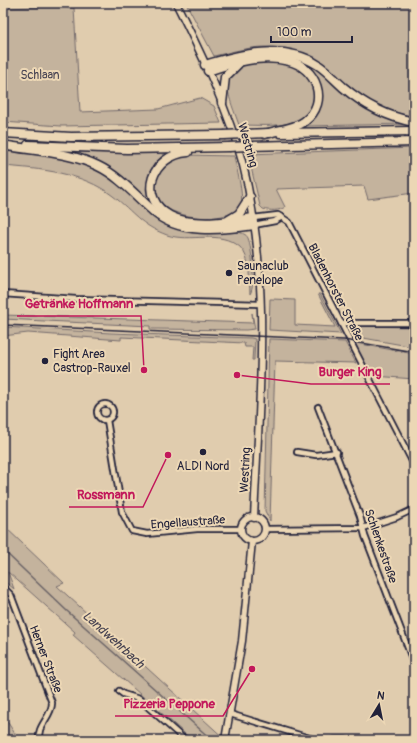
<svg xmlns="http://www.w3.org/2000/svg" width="417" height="743" viewBox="0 0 417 743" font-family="Pangolin,sans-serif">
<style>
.green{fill:#c4b39d;stroke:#736a6c}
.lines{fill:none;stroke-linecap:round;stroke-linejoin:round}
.stream{stroke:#6a6366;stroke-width:1.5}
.street-casing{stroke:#22223b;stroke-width:8}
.secondary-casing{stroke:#22223b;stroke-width:9}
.highway-casing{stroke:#22223b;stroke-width:11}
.street{stroke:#ecd7b5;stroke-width:4.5}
.secondary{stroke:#ecd7b5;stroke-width:6}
.highway{stroke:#ecd7b5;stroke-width:8}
.rail{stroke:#22223b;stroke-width:1.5}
.highway-bridge-casing{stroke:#22223b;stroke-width:11;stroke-linecap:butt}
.highway-bridge{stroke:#ecd7b5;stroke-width:8}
.poi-dot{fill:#22223b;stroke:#ecd7b5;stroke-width:1.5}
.labels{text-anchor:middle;stroke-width:4;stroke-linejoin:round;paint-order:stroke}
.park-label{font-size:12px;fill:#4a4654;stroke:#ecd7b5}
.street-label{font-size:12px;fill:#22223b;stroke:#ecd7b5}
.poi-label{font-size:12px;fill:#22223b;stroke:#ecd7b5;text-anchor:start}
.water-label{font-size:13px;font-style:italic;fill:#464251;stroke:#ecd7b5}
.leader{fill:none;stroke:#c2185b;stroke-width:1.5}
.callout-dot{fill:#c2185b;stroke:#ecd7b5;stroke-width:1.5}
.callout-label{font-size:13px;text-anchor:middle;font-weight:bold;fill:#c2185b;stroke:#ecd7b5;stroke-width:4;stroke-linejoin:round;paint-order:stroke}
</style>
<rect width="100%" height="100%" fill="#e0ccae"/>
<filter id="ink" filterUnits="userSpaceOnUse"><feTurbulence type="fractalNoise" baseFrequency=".025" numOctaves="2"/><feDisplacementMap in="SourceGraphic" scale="8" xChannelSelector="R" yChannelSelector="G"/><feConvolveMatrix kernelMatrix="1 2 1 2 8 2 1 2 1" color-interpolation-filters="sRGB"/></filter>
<g filter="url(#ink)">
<g class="green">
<path d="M186,3H414V117C400,114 386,110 374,103C333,79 319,47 265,47C248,47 231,52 214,56Z"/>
<polygon points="68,6 68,8 74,8 80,112 158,109 200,98 214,106 221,123 61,126 3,122 3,8"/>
<path d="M258,62C272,62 294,61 305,72C321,88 314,115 294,122C280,127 254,125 239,125C228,93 214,70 258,62Z"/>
<path d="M304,62L314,65L341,88L411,124L301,126C320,97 332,91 304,62Z"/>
<path d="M414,148V193L368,199L364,186L276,189L285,207C280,211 269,211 263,209L260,206L248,154Z"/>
<path d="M3,151C45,155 87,158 121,186C138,201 151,221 173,228C194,234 217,230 238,232C242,233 246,234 248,238C252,249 256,285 250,294C249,281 251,257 240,247C219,229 191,243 167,235C140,225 134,212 113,196C82,172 40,169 3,166Z"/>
<path d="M70,152H167C138,174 149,188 162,215L83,157Z"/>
<path d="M185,155L234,156C236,167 244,194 241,204C234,227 141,222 156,179C161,164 171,159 185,155Z"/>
<polygon points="318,294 320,294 341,334 269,330 270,299 272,299 295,300 295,325 335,327"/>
<polygon points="252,313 255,329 246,330 150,329 150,326 3,319 3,315 253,323"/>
<polygon points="354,326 414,327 414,347 352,336 349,328"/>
<polygon points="3,327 111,333 251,338 255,339 254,360 252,360 253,347 245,347 244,343 121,337 121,340 28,333 3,336"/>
<polygon points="269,339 345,342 356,363 275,361 270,521 265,511"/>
<polygon points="355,343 414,354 414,379 375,376 363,361"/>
<polygon points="3,525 64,583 57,586 226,740 192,740 73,635 75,632 8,572 14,589 3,580"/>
<polygon points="3,715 19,740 3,740"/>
</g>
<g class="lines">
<polyline class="stream" points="3,550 67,611 212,740"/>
<g class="street-casing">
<g id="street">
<polyline points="253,218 278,215 289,222 414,465"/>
<polyline points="254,225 275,221 282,217"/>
<polyline points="3,294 76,299 261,304"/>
<polyline points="341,323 414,323"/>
<circle cx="105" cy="412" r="8"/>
<polyline points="318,407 360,516 365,536 411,656 414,668"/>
<polyline points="107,420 122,512 132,531 147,534 197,529 241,529"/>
<polyline points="297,452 316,455 337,452"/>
<polyline points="265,529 363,528 397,517 414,509"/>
<path d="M3,587L11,595L52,703C52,717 35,727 40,740"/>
<polyline points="119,691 123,694 139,699 185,740"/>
<polyline points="230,714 316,740"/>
<polyline points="335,740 345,740"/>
</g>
</g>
<g class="secondary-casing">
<g id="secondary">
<path d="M176,3C202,55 228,109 243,165C272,281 259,400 254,518"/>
<circle cx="253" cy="529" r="12"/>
<polyline points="225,740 242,641 252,541"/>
</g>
</g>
<g class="highway-casing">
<g id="highway">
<path d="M205,65C240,54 284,43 318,65C327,71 335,80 343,87C363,104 388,117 414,122"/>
<path d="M208,71C233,62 262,54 289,61C316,67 330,102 305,121C295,129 277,130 265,134"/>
<polyline points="222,103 225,77 238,64"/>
<polyline points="3,133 71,137 224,135"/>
<polyline points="281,133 414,131"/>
<polyline points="245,134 270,133"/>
<path d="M3,145C34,151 69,152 98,166C119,176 135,195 152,210C178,235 221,230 254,225"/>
<polyline points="28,145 127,149 229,147"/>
<polyline points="248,146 414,142"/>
<path d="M188,152C152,155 136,197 170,216C190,227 231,222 253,218"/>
<polyline points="229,220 239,214 250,197"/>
</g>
</g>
<use href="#street" class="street"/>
<use href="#secondary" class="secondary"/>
<use href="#highway" class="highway"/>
<polyline class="rail" points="3,325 344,340 414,352"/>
<g class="highway-bridge-casing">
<g id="highway-bridge">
<polyline points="224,135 245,134"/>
<polyline points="229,147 248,146"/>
</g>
</g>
<use href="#highway-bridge" class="highway-bridge"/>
</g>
</g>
<g class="poi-dot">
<circle cx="229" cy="273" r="4"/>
<circle cx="45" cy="361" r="4"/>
<circle cx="203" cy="452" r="4"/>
</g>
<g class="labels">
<g class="park-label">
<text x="40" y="79">Schlaan</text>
</g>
<g class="street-label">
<text transform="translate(248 145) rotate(74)" y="4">Westring</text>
<text transform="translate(336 292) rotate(63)" y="4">Bladenhorster Straße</text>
<text transform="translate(245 470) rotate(-87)" y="4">Westring</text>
<text transform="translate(188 522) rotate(-4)" y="4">Engellaustraße</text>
<text transform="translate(381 546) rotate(71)" y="4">Schlenkestraße</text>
<text transform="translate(46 659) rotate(69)" y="4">Herner Straße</text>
</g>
<g class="poi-label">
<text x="237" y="270">Saunaclub<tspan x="237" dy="14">Penelope</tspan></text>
<text x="53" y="358">Fight Area<tspan x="53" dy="14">Castrop-Rauxel</tspan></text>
<text x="203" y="470" text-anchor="middle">ALDI Nord</text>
</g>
<g class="water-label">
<text transform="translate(114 639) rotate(42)" y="5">Landwehrbach</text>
</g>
</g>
<path class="leader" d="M144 370L141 316H17M237 375L311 384H390M168 455L143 507H69M252 669L223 716H115"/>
<g class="callout-dot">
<circle cx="144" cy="370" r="4"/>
<circle cx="237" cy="375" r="4"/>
<circle cx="168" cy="455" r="4"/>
<circle cx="252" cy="669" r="4"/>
</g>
<g class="callout-label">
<text x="79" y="308">Getränke Hoffmann</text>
<text x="350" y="376">Burger King</text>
<text x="106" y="499">Rossmann</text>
<text x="169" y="708">Pizzeria Peppone</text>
</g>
<rect width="417" height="743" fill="none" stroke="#ecd7b5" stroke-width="16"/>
<rect x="8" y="8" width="401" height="727" fill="none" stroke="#22223b" stroke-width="1.5" filter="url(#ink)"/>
<g transform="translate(379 705) rotate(10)" stroke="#ecd7b5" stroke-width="3" paint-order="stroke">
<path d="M0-3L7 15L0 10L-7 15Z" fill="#22223b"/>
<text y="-6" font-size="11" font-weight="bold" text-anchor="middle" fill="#22223b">N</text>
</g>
<path d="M271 36v6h81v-6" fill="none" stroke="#22223b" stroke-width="2"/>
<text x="277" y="36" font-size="12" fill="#22223b" stroke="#ecd7b5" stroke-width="3" paint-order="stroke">100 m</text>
</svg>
